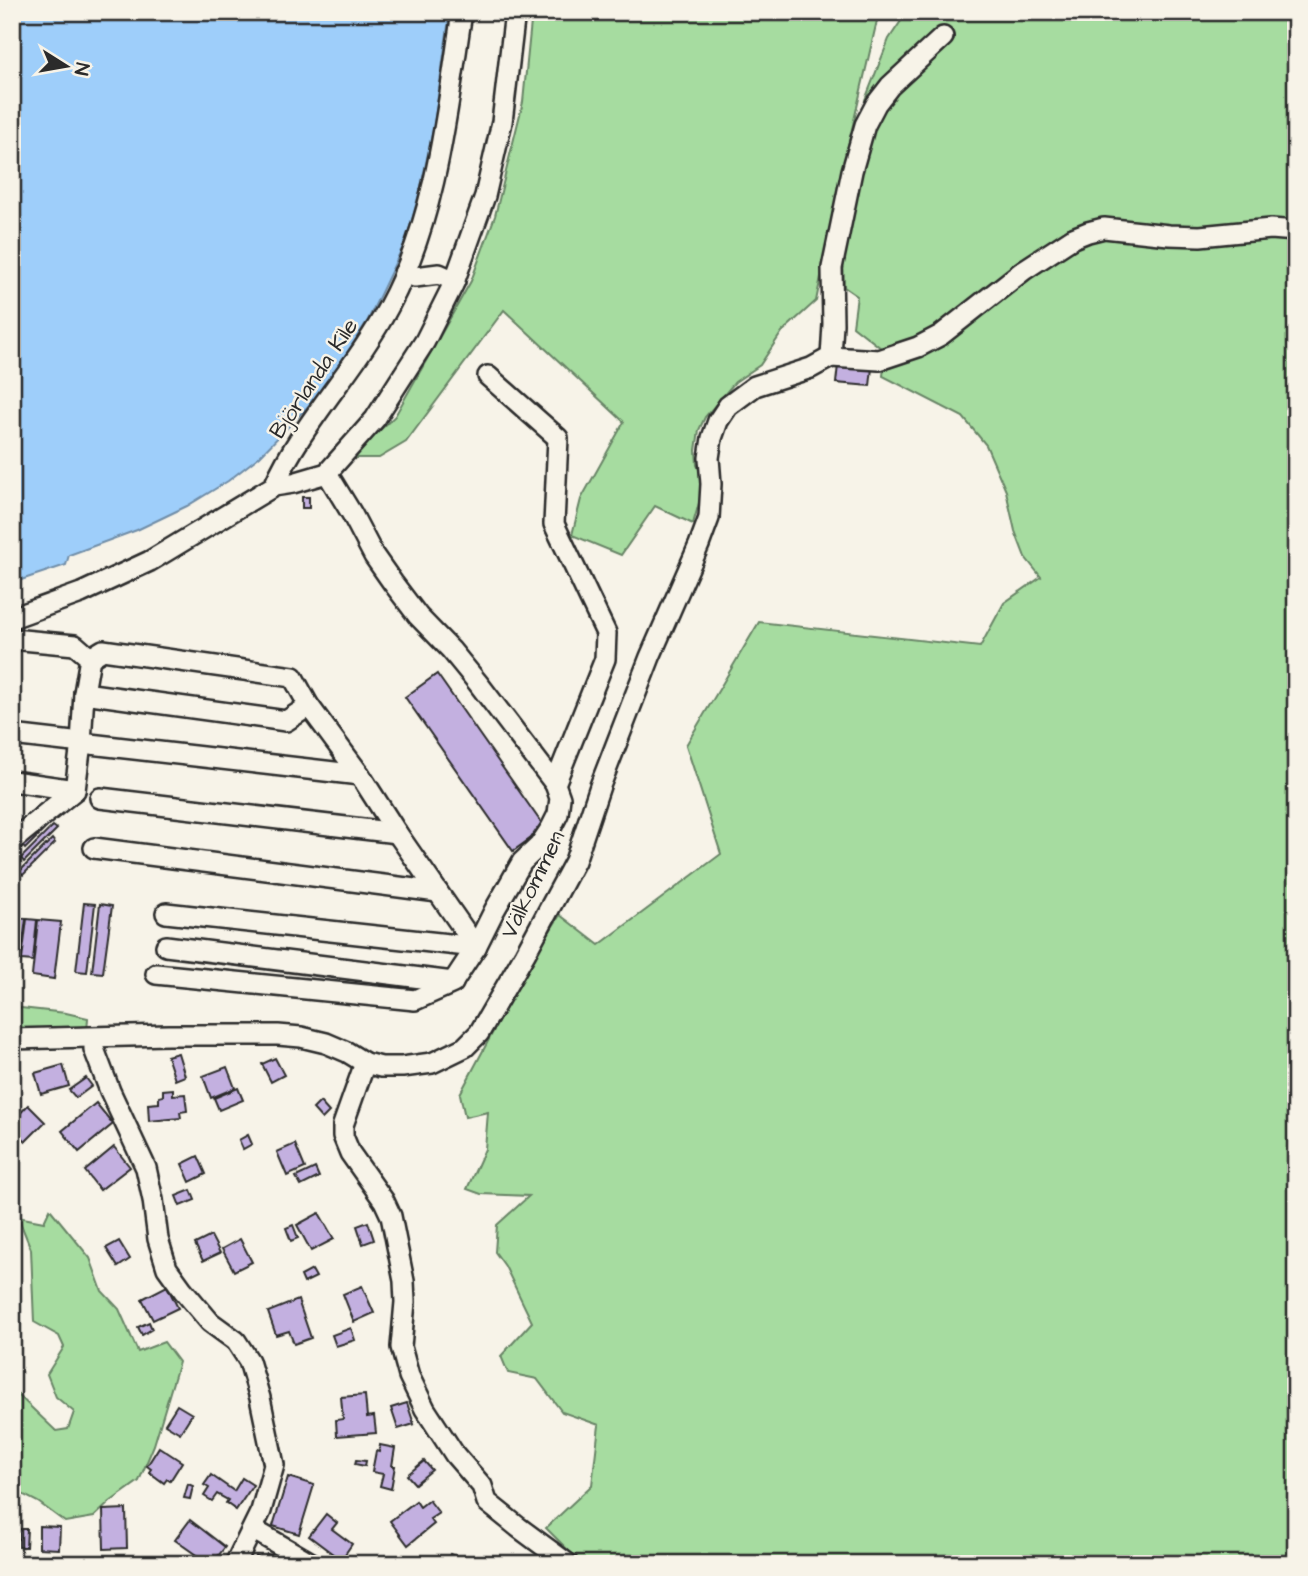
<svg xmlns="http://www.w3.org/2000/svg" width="1308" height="1576" viewBox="0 0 1308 1576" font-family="'Architects Daughter',sans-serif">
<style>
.green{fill:#a6dca0;stroke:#688466;stroke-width:2}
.water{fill:#9ecefa;stroke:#708da7;stroke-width:2}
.building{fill:#c3b0e0;stroke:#2b2b2b;stroke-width:2}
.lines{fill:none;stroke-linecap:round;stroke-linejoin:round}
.minor-casing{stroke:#2b2b2b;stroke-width:24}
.minor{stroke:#f7f3e8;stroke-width:19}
.labels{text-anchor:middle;stroke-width:5;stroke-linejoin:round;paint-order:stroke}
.street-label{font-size:23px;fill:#2b2b2b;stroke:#f7f3e8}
</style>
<rect width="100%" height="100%" fill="#f7f3e8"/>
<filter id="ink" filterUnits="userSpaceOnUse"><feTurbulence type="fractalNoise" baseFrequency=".0143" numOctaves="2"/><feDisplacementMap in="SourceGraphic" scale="14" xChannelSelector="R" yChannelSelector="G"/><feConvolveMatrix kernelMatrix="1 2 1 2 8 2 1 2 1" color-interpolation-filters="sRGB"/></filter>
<g filter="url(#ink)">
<g class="green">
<polygon points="532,12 879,12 846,155 816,301 782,332 760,365 735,382 705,417 699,430 696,450 697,465 701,473 701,496 693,524 655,506 621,555 572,535 581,499 624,422 504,310 406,442 379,458 351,458 395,416 471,281 495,216 523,102"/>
<polygon points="907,12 1296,12 1296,1564 582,1564 546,1528 592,1485 599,1425 562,1412 537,1379 508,1373 501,1356 532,1322 505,1266 495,1252 497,1225 529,1196 481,1194 467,1189 485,1149 488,1112 465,1117 460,1094 529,964 560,915 599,945 721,854 686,745 759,622 980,647 1004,603 1041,577 1025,557 1015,531 1006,491 986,445 963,417 883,376 886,352 853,326 857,296 844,287 843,257 851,210 873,120 865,100 889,39"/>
<polygon points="12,1007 66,1013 88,1018 87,1032 12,1032"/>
<polygon points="50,1209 90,1258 102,1291 119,1309 138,1352 164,1342 179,1362 154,1445 139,1481 110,1502 94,1517 65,1522 38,1502 12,1489 12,1391 14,1391 56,1431 68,1429 74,1412 56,1397 47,1374 64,1347 59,1336 34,1322 31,1249 18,1217 44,1222"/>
</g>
<polygon class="water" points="12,12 450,12 434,125 421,187 407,238 368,320 321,393 260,456 228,481 187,506 137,530 69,555 66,565 12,583"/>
<g class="building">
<polygon points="838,365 872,368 870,386 836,383"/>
<rect x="302" y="497" width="7" height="11"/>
<polygon points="437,674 545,828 513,851 405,697"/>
<polygon points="58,816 25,849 22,845"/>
<polygon points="53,826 57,829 24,862 21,858"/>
<polygon points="52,839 55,843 23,875 19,872"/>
<polygon points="84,903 95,904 87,972 76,971"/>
<polygon points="100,904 112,906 103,973 92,972"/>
<polygon points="12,917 26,919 20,966 12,965"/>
<polygon points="27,919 37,920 33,961 22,960"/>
<polygon points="38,920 61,922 54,979 32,976"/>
<polygon points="178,1053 185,1076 175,1080 167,1056"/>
<polygon points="275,1058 284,1075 271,1082 262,1064"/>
<polygon points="63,1065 69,1086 41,1094 35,1073"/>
<polygon points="227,1067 235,1088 211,1098 203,1076"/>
<polygon points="86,1078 92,1086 76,1098 69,1090"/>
<polygon points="238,1088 243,1100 219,1110 214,1098"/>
<polygon points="173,1089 173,1095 185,1094 187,1111 180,1112 181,1118 149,1121 148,1104 159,1103 159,1097 163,1096 163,1090"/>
<polygon points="320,1102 329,1112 322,1119 313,1109"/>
<polygon points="96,1103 113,1124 79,1152 62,1131"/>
<polygon points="28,1105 45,1122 26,1141 12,1128 12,1122"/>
<polygon points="248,1135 252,1144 243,1149 239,1140"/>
<polygon points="295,1144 305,1168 287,1176 277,1152"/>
<polygon points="114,1147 130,1167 100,1190 85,1171"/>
<polygon points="198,1156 206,1174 190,1182 182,1164"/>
<polygon points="315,1168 319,1177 301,1186 296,1177"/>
<polygon points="191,1190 195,1200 180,1206 176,1196"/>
<polygon points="319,1213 334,1239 311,1251 297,1225"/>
<polygon points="368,1222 374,1240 363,1244 357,1226"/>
<polygon points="293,1225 298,1238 291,1241 286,1228"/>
<polygon points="211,1236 220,1253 203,1261 195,1244"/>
<polygon points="240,1239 252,1262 234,1271 222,1249"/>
<polygon points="119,1241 130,1259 118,1267 106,1248"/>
<polygon points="312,1270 316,1277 304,1283 301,1276"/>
<polygon points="167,1286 178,1308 153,1320 142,1299"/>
<polygon points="362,1286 374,1313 354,1322 343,1294"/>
<polygon points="298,1300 311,1338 294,1344 289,1331 276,1335 268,1312"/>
<polygon points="149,1322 152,1329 142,1335 138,1327"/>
<polygon points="351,1328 355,1340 336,1346 332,1335"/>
<polygon points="365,1395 367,1417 374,1416 376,1433 337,1436 336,1420 343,1419 341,1397"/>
<polygon points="407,1403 414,1424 398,1429 391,1408"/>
<polygon points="177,1405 192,1414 180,1433 165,1424"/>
<polygon points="380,1445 395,1448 392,1466 395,1466 391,1489 380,1486 383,1474 372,1472 376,1451 379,1452"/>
<polygon points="159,1447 182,1462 170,1481 167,1479 164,1483 149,1472 151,1469 147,1466"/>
<polygon points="356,1460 366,1461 365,1466 355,1464"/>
<polygon points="424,1461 432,1470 415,1484 407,1475"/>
<polygon points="211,1475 234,1491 242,1478 253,1485 236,1510 226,1503 228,1500 217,1494 212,1501 204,1496 209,1488 204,1485"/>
<polygon points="288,1477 314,1485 299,1534 273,1526"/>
<polygon points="188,1484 193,1486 190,1499 184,1498"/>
<polygon points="429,1500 439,1513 430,1519 434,1524 408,1545 390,1521 416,1501 420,1507"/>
<polygon points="126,1509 127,1548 104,1549 103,1510"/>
<polygon points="326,1514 337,1523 332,1529 352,1544 341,1560 309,1536"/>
<polygon points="190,1520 225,1547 212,1564 209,1564 175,1540"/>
<polygon points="39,1526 60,1527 59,1549 39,1548"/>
<polygon points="19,1529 27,1529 26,1547 19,1547"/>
<polygon points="267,1554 279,1557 277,1562 284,1564 254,1564 256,1556 266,1559"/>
<polygon points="450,1554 460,1558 458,1564 446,1564"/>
<polygon points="143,1555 146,1559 138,1564 135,1559"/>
<rect x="91" y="1559" width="13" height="5"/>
</g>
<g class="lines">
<g class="minor-casing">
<g id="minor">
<polyline points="404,273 415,277 439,274 455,281"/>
<polyline points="831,357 879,360 918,347 941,335 1024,270 1073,238 1088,232 1104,228 1169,235 1200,236 1271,229 1296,231"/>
<polyline points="831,357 833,324 832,268 852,171 865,125 876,104 890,86 943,37"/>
<polyline points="327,473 352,514 374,556 393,583 418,616 451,650 478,683 555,784 605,659 606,633 554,524 558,438 488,376"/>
<polyline points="274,486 293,483 327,473 375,419 425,341 453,285 485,196 502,122 515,12"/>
<path d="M12,618L81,593L150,561L274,486C302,422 356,369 389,306C437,216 447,111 462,12"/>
<polyline points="12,639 75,645 90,658 84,693 81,743 75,790 12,841"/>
<polyline points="90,658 103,650 293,677 309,706 360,775 397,833 476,947 453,982 166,946"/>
<polyline points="84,693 286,721 309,706"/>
<polyline points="12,735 360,775"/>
<polyline points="12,781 75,790"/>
<polyline points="100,798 397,833"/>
<polyline points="94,848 438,892"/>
<polyline points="166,913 476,947 494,911 522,862 539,846 551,828 558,814 560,798 555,784"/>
<polyline points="156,974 415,1000 453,983"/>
<polyline points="94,1038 94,1049 110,1091 146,1168 153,1200 158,1239 167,1268 183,1290 210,1322 236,1341 249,1361 260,1398 274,1465 261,1511 235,1564"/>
<polyline points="12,1039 168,1035 278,1035 301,1037 326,1043 347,1052 365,1063 381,1067 402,1067 432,1063 465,1047 479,1033 525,954 575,861 600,786 650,657 699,545 709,518 711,484 709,458 712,438 718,421 728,406 755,386 811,368 831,357"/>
<polyline points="365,1063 343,1125 343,1136 350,1153 384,1201 391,1216 404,1281 405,1302 401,1347 409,1376 425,1409 455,1455 482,1486 487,1502 518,1527 568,1564"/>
<polyline points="254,1530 313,1564"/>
</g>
</g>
<use href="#minor" class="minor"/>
</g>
</g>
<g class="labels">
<g class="street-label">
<text transform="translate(313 378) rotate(-56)" y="8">Björlanda Kile</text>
<text transform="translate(532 884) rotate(-64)" y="8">Välkommen</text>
</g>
</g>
<rect width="1308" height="1576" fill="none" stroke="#f7f3e8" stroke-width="42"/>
<rect x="21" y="21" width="1266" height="1534" fill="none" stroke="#2b2b2b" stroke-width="2.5" filter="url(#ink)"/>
<g transform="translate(66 66) rotate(101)" stroke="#f7f3e8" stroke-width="5" paint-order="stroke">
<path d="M0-5L12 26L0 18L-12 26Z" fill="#2b2b2b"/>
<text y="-10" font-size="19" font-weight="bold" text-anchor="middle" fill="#2b2b2b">N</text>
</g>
</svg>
